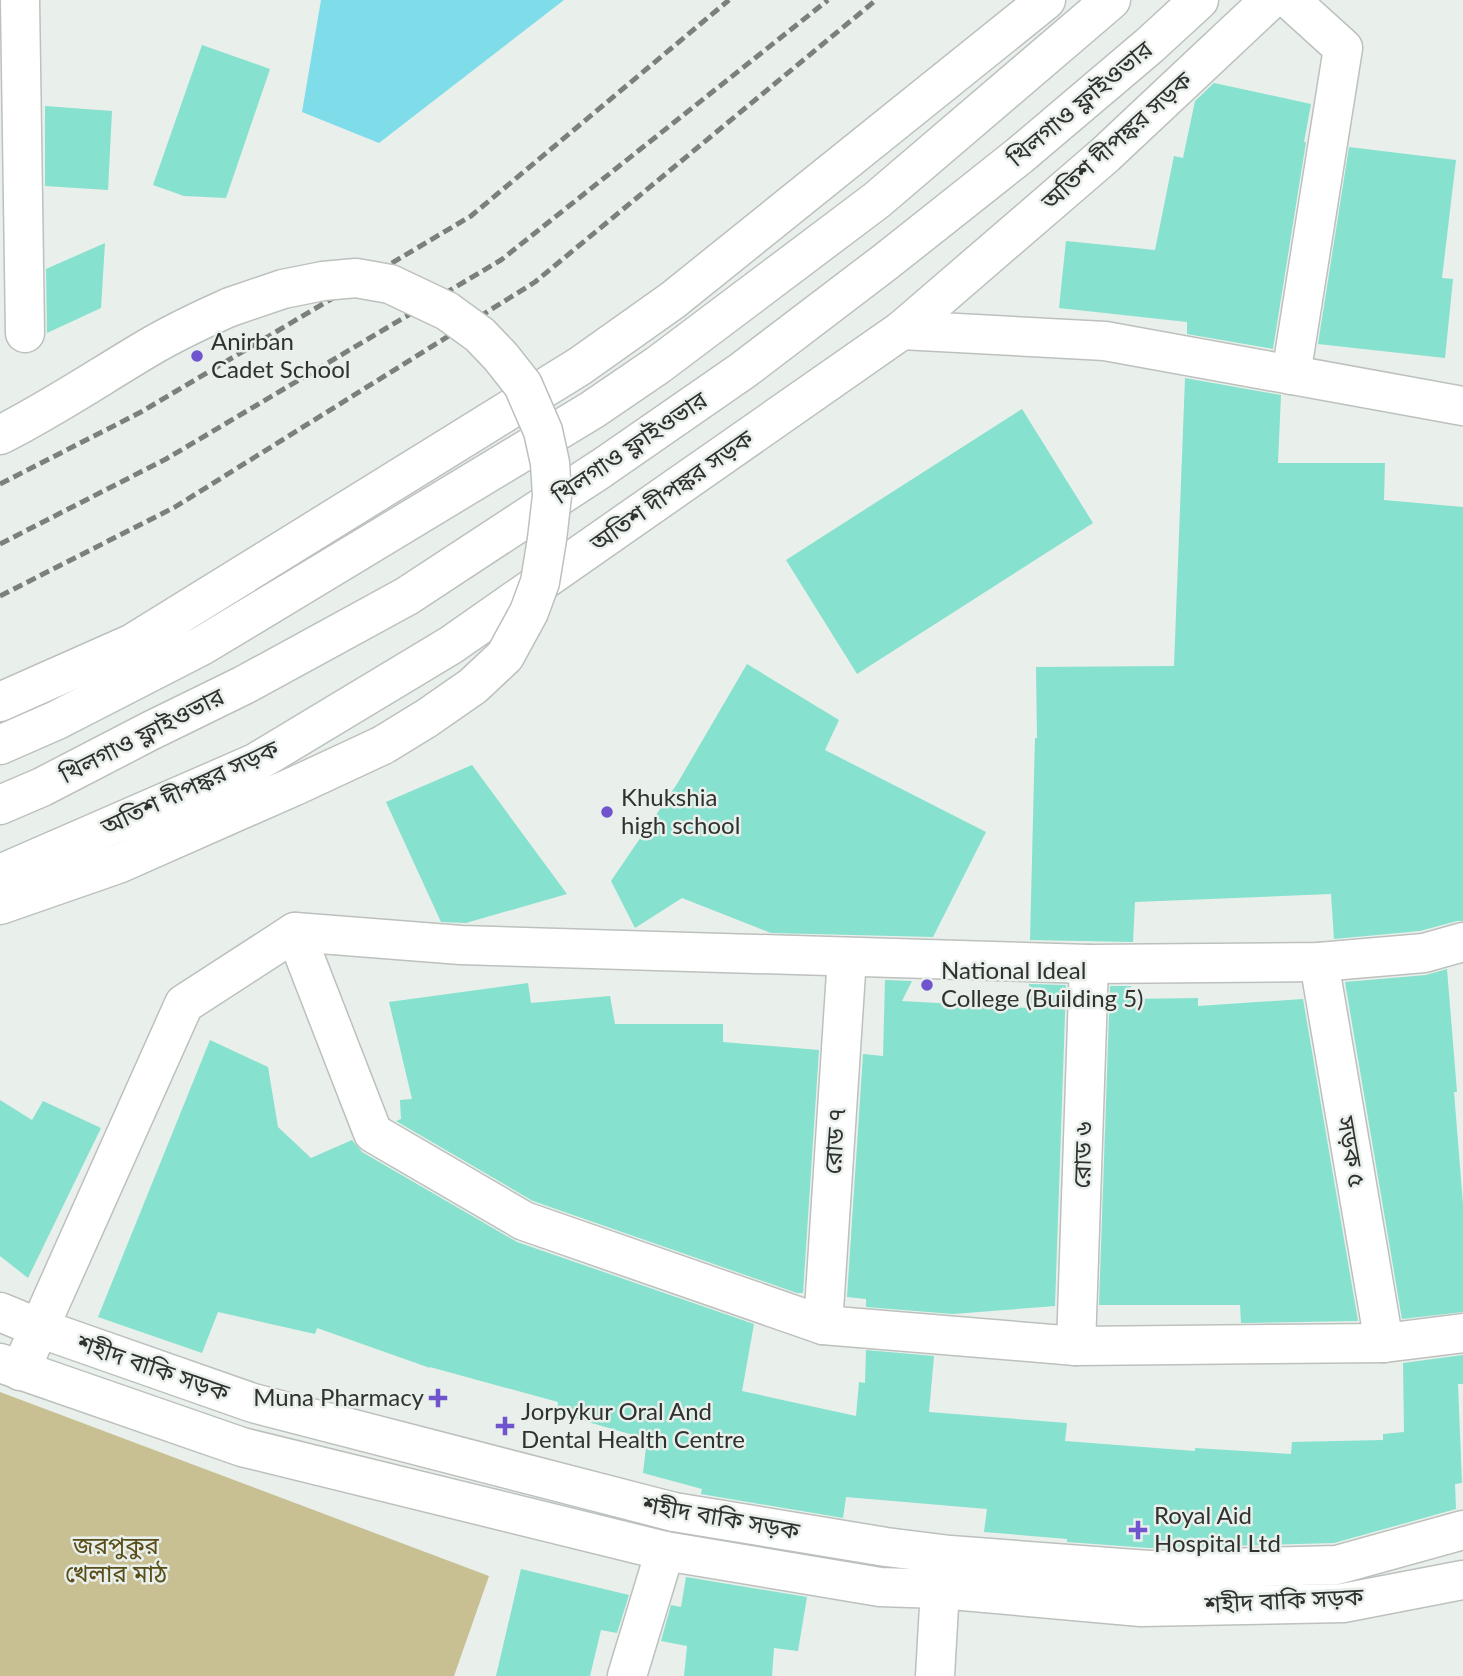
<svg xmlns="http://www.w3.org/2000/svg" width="1463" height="1676" viewBox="0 0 1463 1676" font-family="Lato,'Noto Sans Bengali',sans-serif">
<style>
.green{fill:#c8bf92}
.water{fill:#7fddea}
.building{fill:#86e1ce}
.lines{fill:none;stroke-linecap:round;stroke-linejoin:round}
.minor-casing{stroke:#bcc1bd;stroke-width:41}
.major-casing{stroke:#bcc1bd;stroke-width:41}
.minor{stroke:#fff;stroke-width:38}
.major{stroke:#fff;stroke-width:38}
.rail{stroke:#7c807d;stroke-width:5;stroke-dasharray:10 5;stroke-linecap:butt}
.major-bridge-casing{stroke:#bcc1bd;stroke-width:41;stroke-linecap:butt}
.major-bridge{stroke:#fff;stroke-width:38}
.poi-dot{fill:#6f54ce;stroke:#e9efea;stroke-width:2.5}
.labels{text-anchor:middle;stroke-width:5;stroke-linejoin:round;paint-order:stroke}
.street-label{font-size:24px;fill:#303230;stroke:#e9efea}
.poi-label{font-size:24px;fill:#303230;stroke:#e9efea;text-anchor:start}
.park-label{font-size:24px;fill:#594e19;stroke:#e9efea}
</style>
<rect width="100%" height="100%" fill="#e9efea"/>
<polygon class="green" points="0,1392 489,1576 454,1676 0,1676"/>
<polygon class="water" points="321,0 564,0 379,143 302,112"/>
<g class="building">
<polygon points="202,45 270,69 226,198 184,196 153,185"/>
<polygon points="1214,83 1311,104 1304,142 1306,142 1273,349 1187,334 1187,322 1059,308 1066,241 1155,250 1174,156 1183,158 1195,101"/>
<polygon points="45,106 112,111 108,190 45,186"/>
<polygon points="1349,147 1456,160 1442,278 1453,279 1445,358 1318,344"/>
<polygon points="105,243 101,308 47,333 46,269"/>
<polygon points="1185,378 1281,395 1278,463 1385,463 1384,500 1463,507 1463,921 1457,921 1420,931 1334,939 1331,894 1135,902 1133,942 1030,940 1035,738 1037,738 1036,667 1174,666"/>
<polygon points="1022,409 1093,523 857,674 786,560"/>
<polygon points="747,664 839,720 825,750 986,832 933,937 771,933 682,898 635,928 611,881 677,784"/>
<polygon points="472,765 567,894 466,923 441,922 386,802"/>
<polygon points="1447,969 1457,1092 1454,1092 1463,1204 1463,1312 1402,1319 1345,982 1426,975"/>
<polygon points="885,980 912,981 902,1001 1029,1008 1029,984 1066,985 1055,1306 953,1314 866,1307 866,1299 847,1297 863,1054 883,1056"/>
<polygon points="528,983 531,1003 610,996 615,1024 723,1024 723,1042 819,1050 803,1293 797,1293 533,1201 396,1121 401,1119 400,1100 412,1099 389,1002"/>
<polygon points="1110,986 1131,986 1130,999 1198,998 1198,1006 1303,999 1358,1321 1241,1323 1240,1305 1099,1305"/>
<polygon points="210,1040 268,1067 278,1127 311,1158 352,1140 362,1152 517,1242 754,1324 742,1391 856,1416 859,1382 865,1383 866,1350 934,1356 929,1412 1067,1423 1065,1441 1195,1451 1195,1448 1291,1454 1292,1442 1383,1440 1383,1434 1404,1432 1403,1363 1463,1355 1463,1384 1458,1384 1462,1483 1455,1484 1456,1509 1334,1543 1149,1548 1067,1542 1067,1539 984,1532 987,1509 846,1497 843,1518 701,1494 702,1489 643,1473 647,1439 557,1413 558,1402 430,1367 430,1368 317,1328 315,1334 218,1312 202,1353 98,1317"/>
<polygon points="0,1100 32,1120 43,1101 101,1128 28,1278 0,1256"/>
<polygon points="521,1569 629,1595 617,1633 601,1630 590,1676 496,1676"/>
<polygon points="686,1577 807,1597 798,1651 774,1648 772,1676 684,1676 687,1646 661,1641 671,1605 681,1607"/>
</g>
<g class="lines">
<g class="minor-casing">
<g id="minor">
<polyline points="20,0 25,333"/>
<polyline points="1290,0 1343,48 1291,375"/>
<polyline points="902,330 1105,341 1463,406"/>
<polyline points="295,932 373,1133 524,1221 823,1325 1076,1346 1384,1343 1463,1333"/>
<polyline points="1319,962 1384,1343"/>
<polyline points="0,1312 39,1328 253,1403 674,1512 886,1547 950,1555 1148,1570 1337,1565 1463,1530"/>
<polyline points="823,1325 847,957"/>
<polyline points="1076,1346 1089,964"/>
<polyline points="0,1363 242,1447 665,1551 880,1587 940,1589 1141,1607 1343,1603 1463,1580"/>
<polyline points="20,1371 184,1004 295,932 461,945 1089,964 1319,962 1424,953 1463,942"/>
<polyline points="627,1676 665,1551"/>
<polyline points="935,1676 940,1589"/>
</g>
</g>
<g class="major-casing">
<g id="major">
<path d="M0,435C52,409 99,377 148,348C175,332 203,319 230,307"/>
<polyline points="0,702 133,643 580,366 673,300 1046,0"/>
<polyline points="0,745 57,720 203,645 592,410 658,365 877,200 1111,0"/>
<polyline points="0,805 42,787 150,731 244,685 407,596 602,468 742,371 884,263 1019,156 1150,45 1199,0"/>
<polyline points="0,874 255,763 451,645 902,330 1105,155 1270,0"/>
<polyline points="0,905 118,864 297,785 383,745"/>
</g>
</g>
<use href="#minor" class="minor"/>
<use href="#major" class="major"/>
<g class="rail">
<polyline points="0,484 141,412 471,216 729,0"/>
<polyline points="0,544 166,459 501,260 828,0"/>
<polyline points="0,596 175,507 535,282 876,0"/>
</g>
<g class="major-bridge-casing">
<polyline id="major-bridge" points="230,307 283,289 323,281 356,278 390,284 447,311 480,335 501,357 523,385 543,431 550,463 552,496 547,539 540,582 529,612 505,656 473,686 427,718 383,745"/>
</g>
<use href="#major-bridge" class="major-bridge"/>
</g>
<g class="poi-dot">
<circle cx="197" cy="356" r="7"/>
<circle cx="607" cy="812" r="7"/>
<circle cx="927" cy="985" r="7"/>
<path d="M434.5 1387.5h7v7h7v7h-7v7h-7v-7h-7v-7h7z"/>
<path d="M501.5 1415.5h7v7h7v7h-7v7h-7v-7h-7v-7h7z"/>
<path d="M1134.5 1519.5h7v7h7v7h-7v7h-7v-7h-7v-7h7z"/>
</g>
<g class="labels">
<g class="street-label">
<text transform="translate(1080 104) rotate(-40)" y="8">খিলগাও ফ্লাইওভার</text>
<text transform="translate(1117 141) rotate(-42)" y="8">অতিশ দীপঙ্কর সড়ক</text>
<text transform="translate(630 448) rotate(-34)" y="8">খিলগাও ফ্লাইওভার</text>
<text transform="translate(672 491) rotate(-35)" y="8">অতিশ দীপঙ্কর সড়ক</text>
<text transform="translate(142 736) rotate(-27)" y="8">খিলগাও ফ্লাইওভার</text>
<text transform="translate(190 788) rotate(-25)" y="8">অতিশ দীপঙ্কর সড়ক</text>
<text transform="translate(835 1141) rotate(-86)" y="8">রোড ৭</text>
<text transform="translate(1351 1152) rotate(80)" y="8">সড়ক ৫</text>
<text transform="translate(1083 1155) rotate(-88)" y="8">রোড ৬</text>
<text transform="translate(153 1368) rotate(19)" y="8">শহীদ বাকি সড়ক</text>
<text transform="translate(721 1518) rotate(10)" y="8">শহীদ বাকি সড়ক</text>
<text transform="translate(1284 1601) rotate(-3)" y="8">শহীদ বাকি সড়ক</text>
</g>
<g class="poi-label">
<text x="211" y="350">Anirban<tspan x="211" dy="28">Cadet School</tspan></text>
<text x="621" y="806">Khukshia<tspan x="621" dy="28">high school</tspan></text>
<text x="941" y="979">National Ideal<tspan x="941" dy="28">College (Building 5)</tspan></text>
<text x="424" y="1406" text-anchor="end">Muna Pharmacy</text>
<text x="521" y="1420">Jorpykur Oral And<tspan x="521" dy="28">Dental Health Centre</tspan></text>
<text x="1154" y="1524">Royal Aid<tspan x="1154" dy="28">Hospital Ltd</tspan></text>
</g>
<g class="park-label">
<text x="116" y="1554">জরপুকুর<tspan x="116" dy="28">খেলার মাঠ</tspan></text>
</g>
</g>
</svg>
